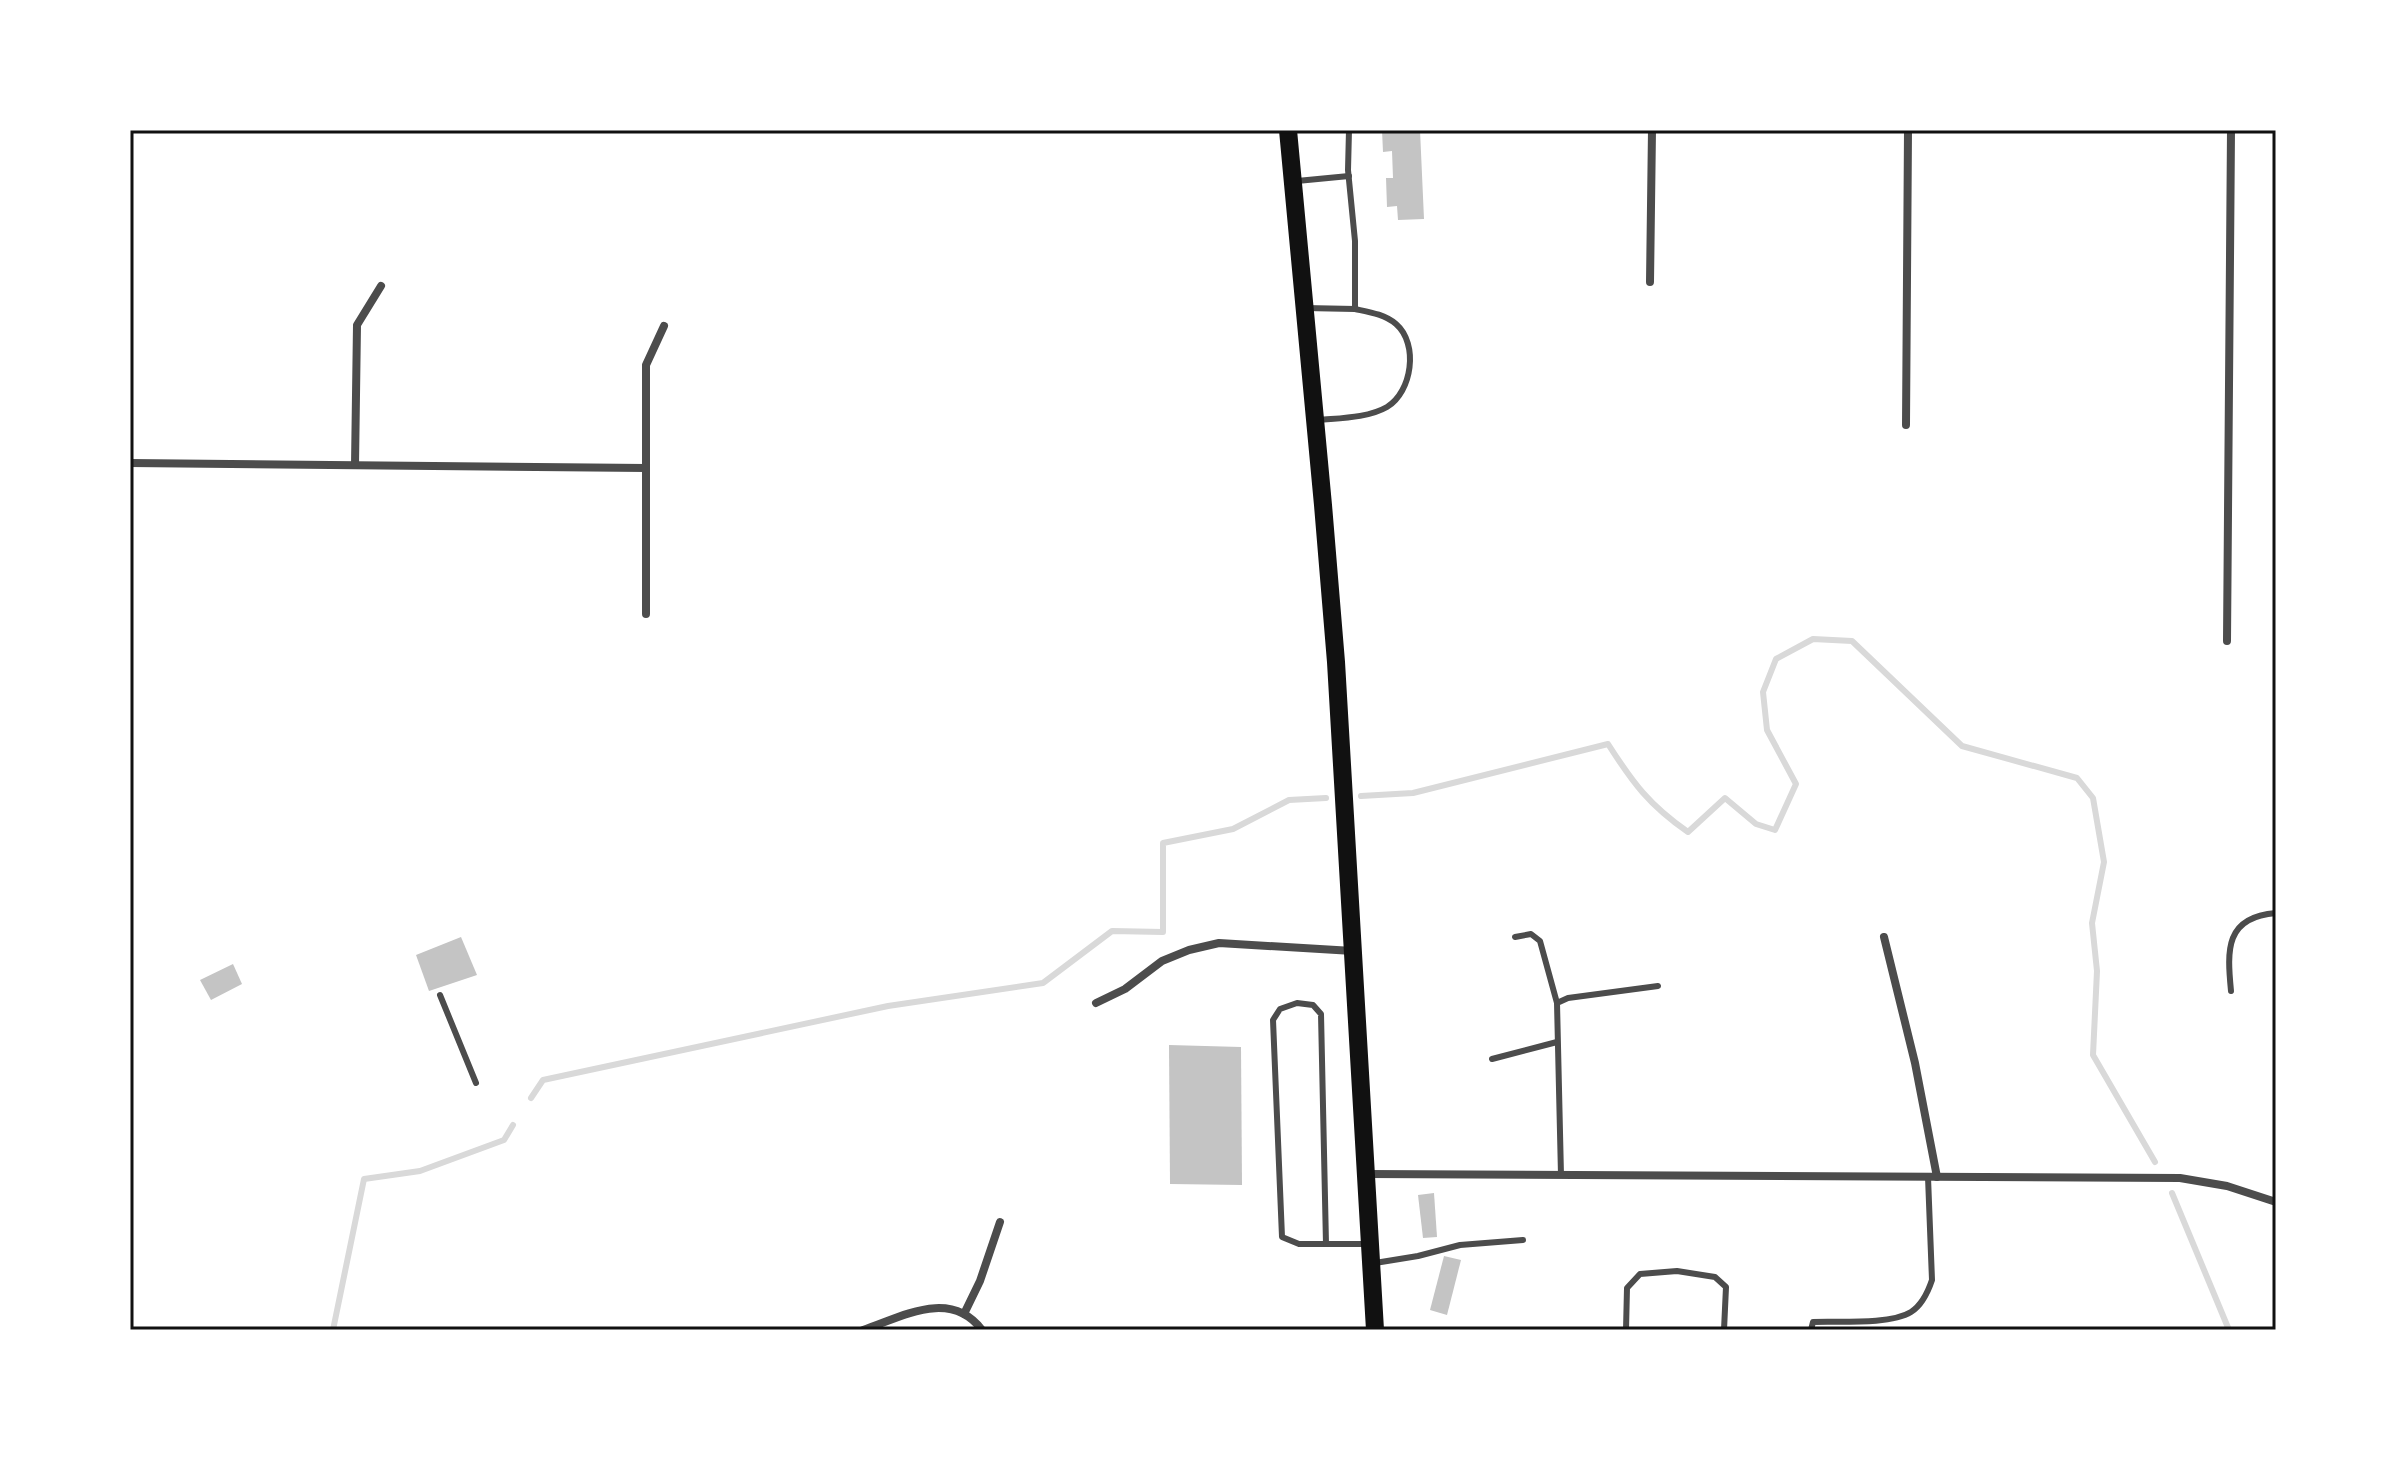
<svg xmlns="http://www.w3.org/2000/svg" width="2406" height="1460" viewBox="0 0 2406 1460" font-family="Ubuntu,sans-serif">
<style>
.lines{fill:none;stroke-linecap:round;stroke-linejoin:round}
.stream{stroke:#d9d9d9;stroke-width:6}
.building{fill:#c4c4c4}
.service{stroke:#4c4c4c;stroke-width:6}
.minor{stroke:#4c4c4c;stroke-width:8}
.primary{stroke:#111;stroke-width:18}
.neatline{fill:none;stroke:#111;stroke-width:3}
</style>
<rect width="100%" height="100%" fill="#fff"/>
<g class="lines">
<g class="stream">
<path d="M1361,796L1413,793L1608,744C1633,783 1649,805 1688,832L1725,798L1756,824L1775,830L1796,784L1767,730L1763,692L1776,659L1813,639L1852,641L1962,746L2077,778L2093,798L2104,862L2092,923L2097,971L2093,1055L2155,1162"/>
<polyline points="531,1098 543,1080 888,1006 1043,983 1112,931 1163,932 1163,843 1233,829 1289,800 1326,798"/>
<polyline points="2172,1193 2229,1330"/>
<polyline points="333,1330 364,1179 420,1171 504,1140 513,1125"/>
</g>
</g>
<g class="building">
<polygon points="1382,130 1420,130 1424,219 1398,220 1397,206 1387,207 1386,178 1393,178 1392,151 1383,152"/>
<polygon points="461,937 477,975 429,991 416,955"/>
<polygon points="233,964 242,984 211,1000 200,980"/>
<polygon points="1169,1045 1241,1047 1242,1185 1170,1184"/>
<polygon points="1434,1193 1437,1237 1423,1238 1418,1195"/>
<polygon points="1444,1256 1461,1260 1447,1315 1430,1310"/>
</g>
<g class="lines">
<g class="service">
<polyline points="1297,181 1349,176"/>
<polyline points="1305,308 1355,309 1355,241 1348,170 1349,130"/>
<path d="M1319,420C1340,418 1368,418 1387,407C1412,392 1419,344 1396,324C1384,314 1369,312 1355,309"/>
<polyline points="1515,937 1531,934 1540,941 1557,1003"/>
<path d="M2231,991C2227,950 2225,917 2276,913"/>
<polyline points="440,995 476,1083"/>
<polygon points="1297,1003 1313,1005 1321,1014 1326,1244 1299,1244 1282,1237 1273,1020 1280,1009"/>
<polyline points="1492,1059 1557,1042"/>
<polyline points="1561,1175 1557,1003 1568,998 1658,986"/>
<polyline points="1326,1244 1367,1244"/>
<polyline points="1375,1263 1418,1256 1460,1245 1523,1240"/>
<polyline points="1626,1330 1627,1288 1640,1274 1677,1271 1715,1277 1726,1287 1724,1330"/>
<path d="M1811,1330L1813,1322C1838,1321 1890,1325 1911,1312C1922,1305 1928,1292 1932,1280L1928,1177"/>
</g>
<g class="minor">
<polyline points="1650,282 1652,130"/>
<polyline points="1906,425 1908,130"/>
<polyline points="130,463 646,468"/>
<polyline points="355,465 357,325 381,286"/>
<polyline points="646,614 646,365 664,326"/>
<polyline points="2227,641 2231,130"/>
<polyline points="1884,937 1915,1063 1937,1177"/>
<polyline points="1096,1003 1125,989 1162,961 1189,950 1219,943 1353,951"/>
<polyline points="1367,1174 2180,1178 2227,1186 2276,1202"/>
<polyline points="964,1314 980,1281 1000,1222"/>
<path d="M863,1330C902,1317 950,1288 982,1330"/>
</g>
<polyline class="primary" points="1288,130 1323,505 1336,662 1375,1330"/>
</g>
<rect width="2406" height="1460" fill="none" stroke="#ffffff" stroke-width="264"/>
<rect x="132" y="132" width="2142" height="1196" class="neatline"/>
</svg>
